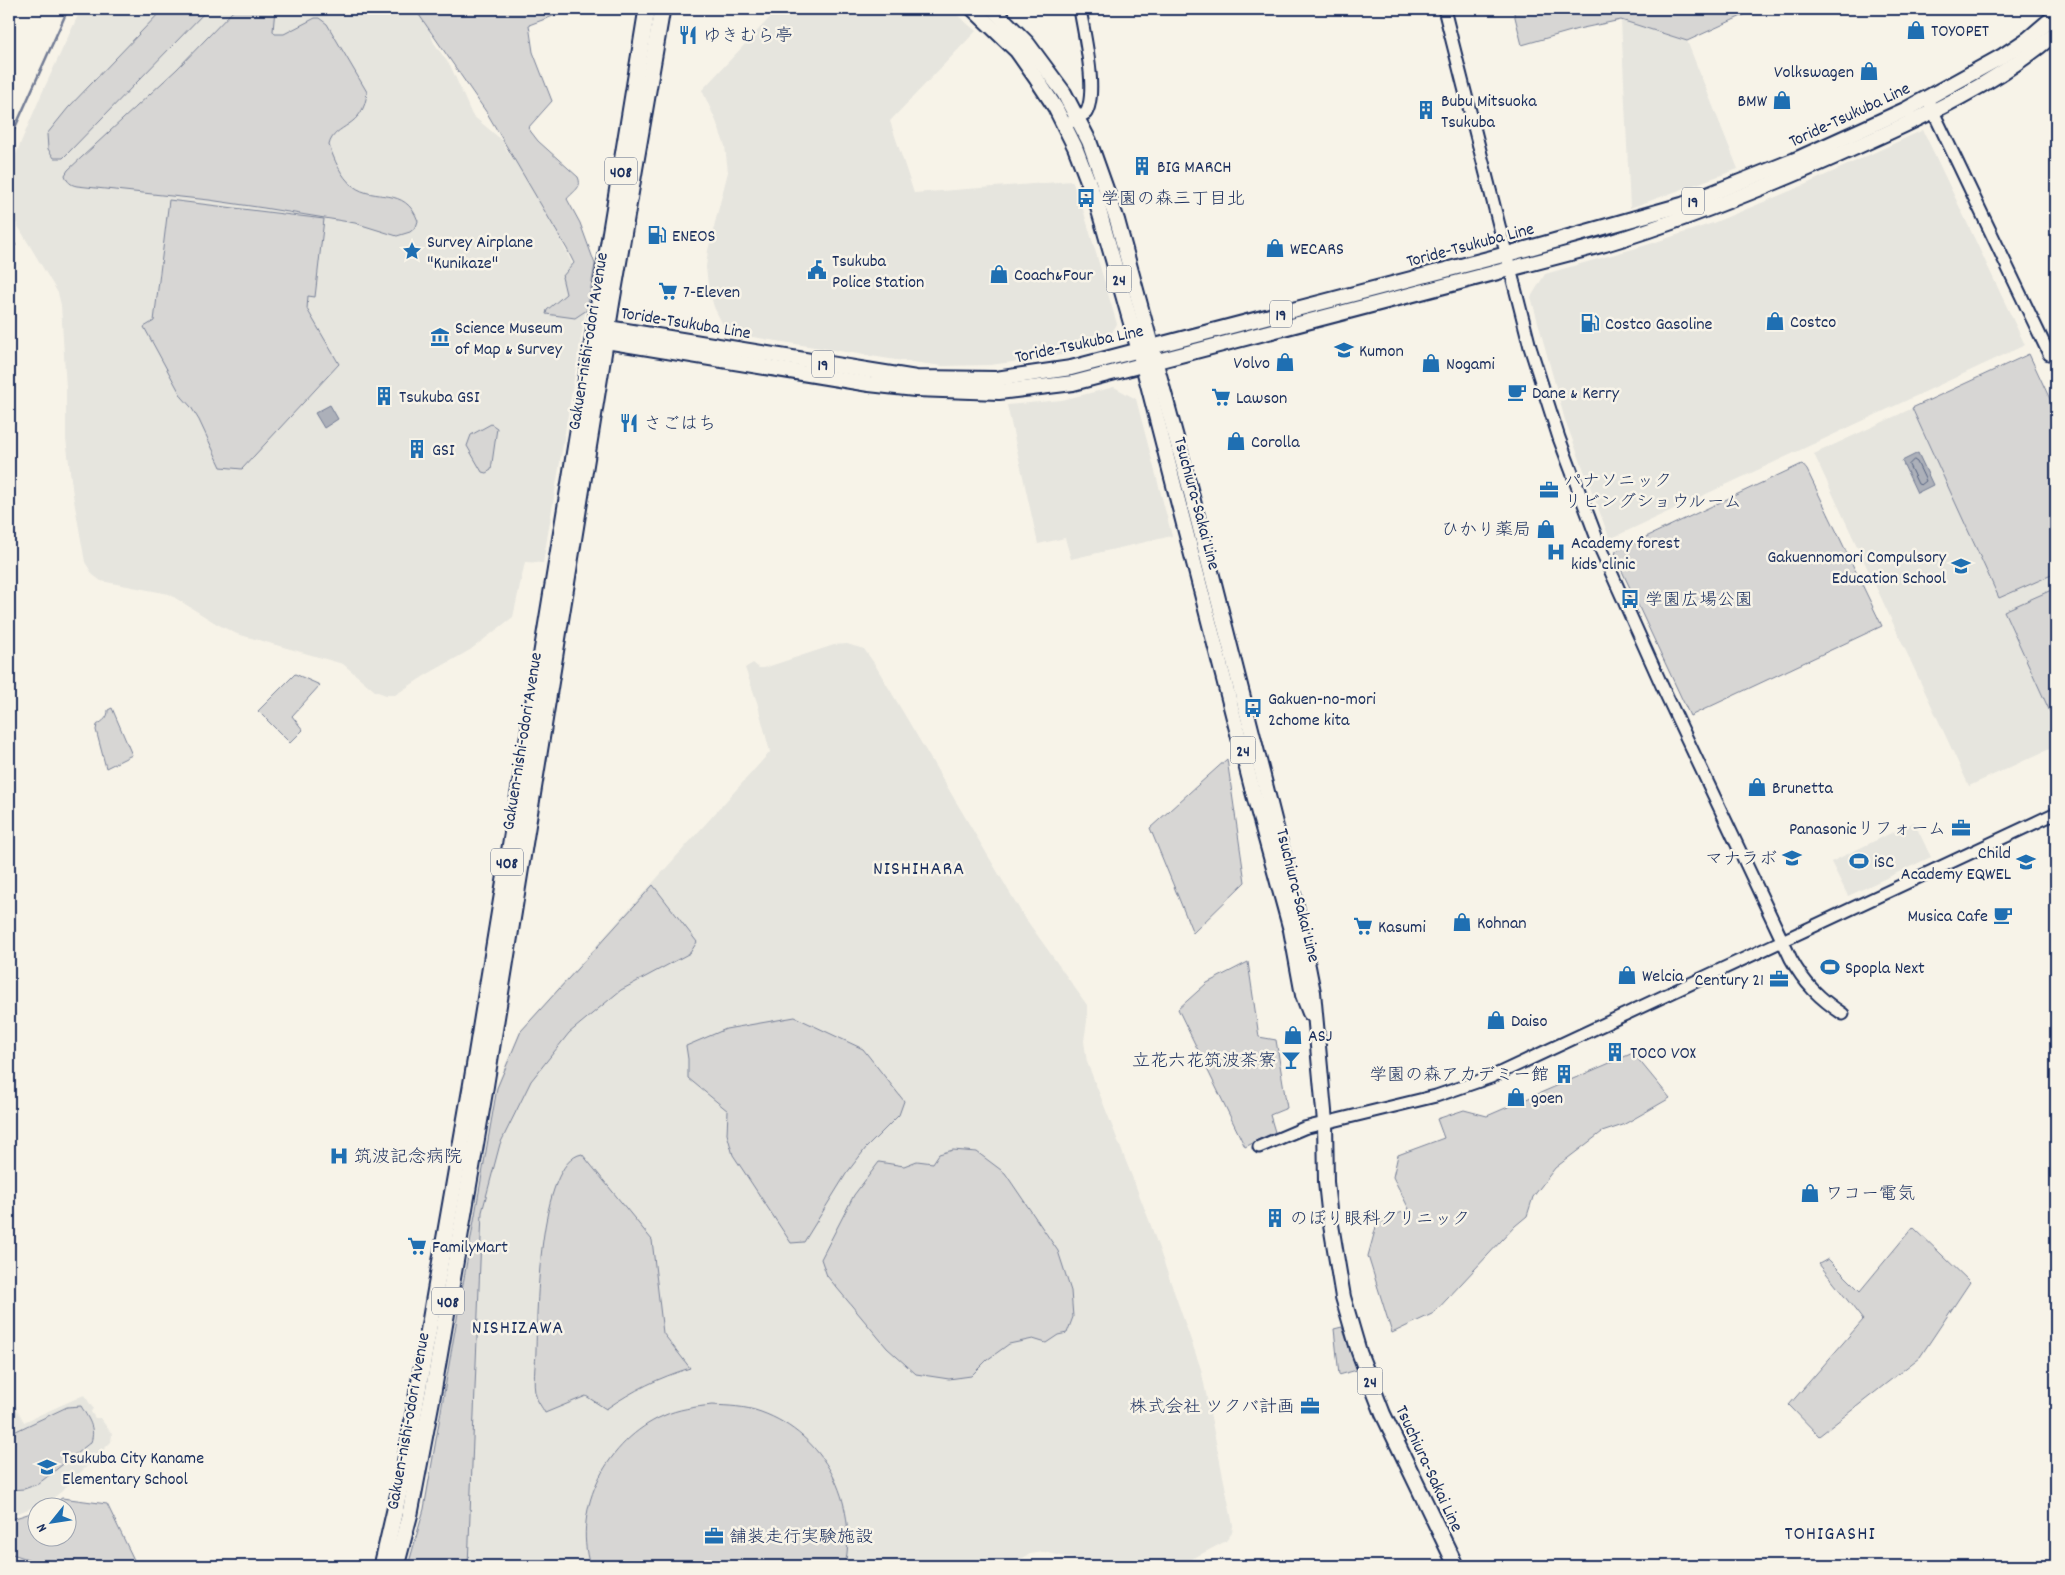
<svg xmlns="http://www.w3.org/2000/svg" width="2065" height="1575" viewBox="0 0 2065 1575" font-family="Dekko,'Klee One',sans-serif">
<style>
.built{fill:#e6e5de}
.green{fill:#d7d6d4;stroke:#798299}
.water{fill:#acb0b9;stroke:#727c95}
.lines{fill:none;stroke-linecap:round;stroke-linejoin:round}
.shore{stroke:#556382;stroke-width:1}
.stream{stroke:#727c95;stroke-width:2.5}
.secondary-casing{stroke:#1b2f5e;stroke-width:15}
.primary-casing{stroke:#1b2f5e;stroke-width:18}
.highway-casing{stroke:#1b2f5e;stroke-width:19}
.secondary{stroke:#f7f3e8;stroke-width:11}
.primary{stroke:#f7f3e8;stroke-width:14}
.highway{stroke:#f7f3e8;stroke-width:15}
.labels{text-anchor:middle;stroke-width:5;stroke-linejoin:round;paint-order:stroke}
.shield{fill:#f7f3e8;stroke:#5d6a87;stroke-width:1}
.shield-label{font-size:16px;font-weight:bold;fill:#1b2f5e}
.poi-label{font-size:18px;fill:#1b2f5e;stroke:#f7f3e8;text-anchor:start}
.street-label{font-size:18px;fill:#1b2f5e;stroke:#f7f3e8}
.quarter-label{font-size:20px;letter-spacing:1px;fill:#1b2f5e;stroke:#f7f3e8}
</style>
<rect width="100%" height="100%" fill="#f7f3e8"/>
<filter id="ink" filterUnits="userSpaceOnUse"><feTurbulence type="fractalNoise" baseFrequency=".02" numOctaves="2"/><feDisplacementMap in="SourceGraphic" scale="10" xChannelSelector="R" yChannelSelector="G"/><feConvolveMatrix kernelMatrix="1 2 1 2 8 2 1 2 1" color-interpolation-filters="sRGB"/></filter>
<g filter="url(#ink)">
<g class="built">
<polygon points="81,9 430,9 427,24 434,43 451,67 472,115 503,141 506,149 533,183 581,282 590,284 543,563 525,562 513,617 470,650 426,675 395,695 386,695 375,691 343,664 237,634 217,624 169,594 101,581 93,575 85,562 73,495 66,439 66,389 61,305 58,293 9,211 9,170 42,93"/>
<polygon points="778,9 950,9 976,31 890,121 914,193 1072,181 1082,206 1117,324 1104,346 1051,357 990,365 943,366 896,360 727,333 714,307 708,285 706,267 708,250 728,172 725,146 716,121 702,90"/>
<polygon points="1621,20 1687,41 1738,169 1630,208"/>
<polygon points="1923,130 2025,345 1612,538 1609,537 1565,420 1531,297 1545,274 1647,245 1713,223 1802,186"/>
<polygon points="2029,354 2056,412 2056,746 1969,786 1814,454"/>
<polygon points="1114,387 1136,399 1172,536 1071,559 1065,538 1038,544 1007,405 1062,400"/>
<polygon points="847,644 864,649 874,663 1023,915 1087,1005 1087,1021 1084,1041 1087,1062 1149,1220 1201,1369 1233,1525 1232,1533 1226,1541 1186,1562 1165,1566 1106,1566 1044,1552 1030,1554 1008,1566 407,1566 423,1509 496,1087 520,1031 770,752 757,702 745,668 753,663 759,668 764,668 834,645"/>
<polygon points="1914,822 1931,857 1848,896 1831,862"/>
<polygon points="84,1395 93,1408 91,1412 95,1418 100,1418 112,1434 111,1442 61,1492 49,1501 18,1513 9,1514 9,1406 14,1404 24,1422"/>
</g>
<g class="green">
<polygon points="163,9 208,9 67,154 63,158 54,158 48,149 47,134 68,108"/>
<path d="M235,9H275L273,31L275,34H284L315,18H319L327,24L367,92C364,129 334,123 329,145C334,159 341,177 353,186C375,203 405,185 418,221L416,227L410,232L397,236L355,223L264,208L209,200L77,186C71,185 67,182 65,175L68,170L177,69Z"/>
<path d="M415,9H572L529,25L533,52L552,101L528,128L538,141L578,177C583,188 573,191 567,199L580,223L595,264L587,310L575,318L546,314L547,310L566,294L562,277L574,263L567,249L487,113Z"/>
<polygon points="1513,9 1757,9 1687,41 1621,20 1578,29 1522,45"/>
<polygon points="169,200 324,219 315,297 308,296 307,309 339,364 242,469 221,467 199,420 191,407 182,397 144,327 154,321"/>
<polygon points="2029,354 2056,412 2056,573 1999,598 1912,408"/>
<polygon points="491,424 497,428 491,470 486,473 482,472 467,446 471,435"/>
<polygon points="1802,464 1807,470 1882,626 1690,716 1615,556 1616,551"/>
<polygon points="2056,588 2056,725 2004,611"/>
<polygon points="295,674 320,685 292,716 303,730 290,743 258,711"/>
<path d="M112,708L132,755L106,768L96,730L97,725C104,720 108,718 108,710Z"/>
<polygon points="1227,759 1245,882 1193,933 1150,828"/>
<polygon points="653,885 697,942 690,953 621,990 569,1033 531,1081 500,1144 482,1212 468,1566 408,1566 424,1509 497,1088 521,1031"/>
<polygon points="1248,962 1259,1037 1276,1040 1287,1108 1270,1115 1275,1132 1245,1147 1178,1009 1207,983"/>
<polygon points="795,1017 863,1049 904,1101 899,1115 866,1148 846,1174 804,1242 791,1243 733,1155 727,1134 728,1111 688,1078 688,1059 686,1046 726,1029"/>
<polygon points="1633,1053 1670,1098 1623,1125 1602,1132 1555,1168 1533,1197 1527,1216 1515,1226 1434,1313 1392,1333 1368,1256 1377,1223 1409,1209 1393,1177 1398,1155 1444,1138 1437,1119 1464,1110 1487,1116"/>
<polygon points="953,1150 977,1152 1005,1173 1058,1251 1071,1291 1073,1317 1067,1333 1058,1335 1046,1343 1033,1339 1009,1344 987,1360 971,1376 949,1379 916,1374 887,1348 827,1276 821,1259 854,1195 879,1162 904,1166 917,1161 933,1163 939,1154"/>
<path d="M582,1154L652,1240L663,1333L690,1368C658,1378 634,1390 606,1409L586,1396L545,1413C542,1407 537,1401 536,1396C532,1385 536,1362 536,1350C537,1313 538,1162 582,1154Z"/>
<polygon points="1913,1227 1970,1282 1920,1357 1819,1436 1789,1405 1863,1320 1819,1264 1828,1259 1860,1291"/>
<polygon points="1342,1327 1357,1370 1339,1375 1334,1329"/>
<path d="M712,1405C728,1406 745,1406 761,1412C825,1435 858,1502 845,1566H590C572,1507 608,1440 663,1416C678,1409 695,1407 712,1405Z"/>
<path d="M81,1406C88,1418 96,1428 91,1442L38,1484L24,1489L9,1490V1430L14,1432L67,1407Z"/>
<polygon points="62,1498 107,1504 137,1566 65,1566 31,1560 9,1553 9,1520 37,1511 38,1538 68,1538 68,1508 47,1507"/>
</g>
<g class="water">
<polygon points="330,405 338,419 324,428 315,413"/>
<polygon points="1918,453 1933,485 1917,493 1902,461"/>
</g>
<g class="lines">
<polygon class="shore" points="1914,460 1917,462 1926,481 1921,485 1918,484 1909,465"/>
<g class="stream">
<polyline points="9,141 68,9"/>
<polyline points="9,234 15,245"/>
</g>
<g class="secondary-casing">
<g id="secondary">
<path d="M1444,9L1530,347L1559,438L1602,552L1662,686L1791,959C1804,983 1820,999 1843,1014"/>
<polyline points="1929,103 2049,354 2056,351"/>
<path d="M1071,122L1086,113C1098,92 1084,34 1080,9"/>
<polyline points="1259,1147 1304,1128 1436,1096 1491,1077 2056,813"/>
</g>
</g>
<g class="primary-casing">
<g id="primary">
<polyline points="973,9 1017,51 1036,78 1055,107 1075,147 1098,207 1143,365 1252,788 1291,930 1303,995 1310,1013"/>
<polyline points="993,9 1027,43 1064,93 1089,141 1117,220 1190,489 1296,906 1313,992 1325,1122 1326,1182 1330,1219 1343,1297 1359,1352 1383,1414 1456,1566"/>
<polyline points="599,332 608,328 916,378 996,379 1071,368 1526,249 1682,205 1795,160 1907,109 2001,57 2028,39 2056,15"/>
<path d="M596,334L606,341L869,384L915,389L999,392L1073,383L1605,244C1691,218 1774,184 1856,147C1926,116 1997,83 2056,33"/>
</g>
</g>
<g class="highway-casing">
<g id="highway">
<polyline points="382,1566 404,1471 471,1087 647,9"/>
<polyline points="396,1566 410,1513 433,1392 485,1089 612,300 662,9"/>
</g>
</g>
<use href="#secondary" class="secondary"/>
<use href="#primary" class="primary"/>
<use href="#highway" class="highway"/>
</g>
</g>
<defs>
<g id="shop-bare" transform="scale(1.5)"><path d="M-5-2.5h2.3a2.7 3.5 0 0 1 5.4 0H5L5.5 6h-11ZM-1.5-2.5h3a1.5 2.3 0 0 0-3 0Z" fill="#1f6fb2" stroke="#f7f3e8" stroke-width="2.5" paint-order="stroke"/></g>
<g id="restaurant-bare" transform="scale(1.5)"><path d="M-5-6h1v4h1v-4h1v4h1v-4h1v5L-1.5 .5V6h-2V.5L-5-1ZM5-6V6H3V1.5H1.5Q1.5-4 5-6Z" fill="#1f6fb2" stroke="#f7f3e8" stroke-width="2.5" paint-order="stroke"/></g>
<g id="building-bare" transform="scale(1.5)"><path d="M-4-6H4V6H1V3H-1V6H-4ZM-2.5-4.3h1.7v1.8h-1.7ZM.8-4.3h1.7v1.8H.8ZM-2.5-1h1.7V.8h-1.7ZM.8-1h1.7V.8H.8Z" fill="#1f6fb2" stroke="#f7f3e8" stroke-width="2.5" paint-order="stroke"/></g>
<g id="bus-bare" transform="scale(1.5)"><path d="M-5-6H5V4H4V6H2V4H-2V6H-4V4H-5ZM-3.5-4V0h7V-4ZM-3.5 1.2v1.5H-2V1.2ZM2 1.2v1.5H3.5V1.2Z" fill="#1f6fb2" stroke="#f7f3e8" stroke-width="2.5" paint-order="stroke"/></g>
<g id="fuel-bare" transform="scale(1.5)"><path d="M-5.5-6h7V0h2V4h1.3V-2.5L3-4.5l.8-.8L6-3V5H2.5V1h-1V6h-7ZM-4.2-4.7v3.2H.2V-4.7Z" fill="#1f6fb2" stroke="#f7f3e8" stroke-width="2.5" paint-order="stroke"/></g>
<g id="sight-bare" transform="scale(1.5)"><path d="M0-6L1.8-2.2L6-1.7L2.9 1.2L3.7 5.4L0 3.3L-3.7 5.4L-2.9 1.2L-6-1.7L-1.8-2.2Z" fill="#1f6fb2" stroke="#f7f3e8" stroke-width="2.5" paint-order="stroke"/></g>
<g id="civic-bare" transform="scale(1.5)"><path d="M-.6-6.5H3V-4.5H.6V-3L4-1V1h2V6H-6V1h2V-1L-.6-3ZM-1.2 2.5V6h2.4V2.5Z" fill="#1f6fb2" stroke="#f7f3e8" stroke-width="2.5" paint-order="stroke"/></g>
<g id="supermarket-bare" transform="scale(1.5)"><path d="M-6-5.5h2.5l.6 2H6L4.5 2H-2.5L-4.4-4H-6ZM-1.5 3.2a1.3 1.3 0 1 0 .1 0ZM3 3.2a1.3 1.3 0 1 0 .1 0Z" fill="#1f6fb2" stroke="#f7f3e8" stroke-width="2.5" paint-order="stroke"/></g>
<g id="museum-bare" transform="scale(1.5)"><path d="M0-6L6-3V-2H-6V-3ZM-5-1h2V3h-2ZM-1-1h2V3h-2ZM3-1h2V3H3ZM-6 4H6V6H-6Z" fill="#1f6fb2" stroke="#f7f3e8" stroke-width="2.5" paint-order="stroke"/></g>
<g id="school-bare" transform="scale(1.5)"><path d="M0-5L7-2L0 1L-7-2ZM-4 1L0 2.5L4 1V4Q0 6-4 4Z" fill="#1f6fb2" stroke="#f7f3e8" stroke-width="2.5" paint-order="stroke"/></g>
<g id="cafe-bare" transform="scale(1.5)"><path d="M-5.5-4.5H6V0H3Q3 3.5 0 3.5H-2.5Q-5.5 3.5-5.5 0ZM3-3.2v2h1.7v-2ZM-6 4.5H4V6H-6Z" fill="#1f6fb2" stroke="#f7f3e8" stroke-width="2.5" paint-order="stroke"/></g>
<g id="office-bare" transform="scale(1.5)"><path d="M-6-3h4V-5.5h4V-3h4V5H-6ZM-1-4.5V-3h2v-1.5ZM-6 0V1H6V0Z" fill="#1f6fb2" stroke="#f7f3e8" stroke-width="2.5" paint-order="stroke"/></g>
<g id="hospital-bare" transform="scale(1.5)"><path d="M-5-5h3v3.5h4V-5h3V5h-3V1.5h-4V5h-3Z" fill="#1f6fb2" stroke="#f7f3e8" stroke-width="2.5" paint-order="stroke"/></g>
<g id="stadium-bare" transform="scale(1.5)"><path d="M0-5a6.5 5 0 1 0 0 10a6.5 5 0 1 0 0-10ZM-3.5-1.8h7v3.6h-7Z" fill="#1f6fb2" stroke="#f7f3e8" stroke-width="2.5" paint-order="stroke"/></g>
<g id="bar-bare" transform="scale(1.5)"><path d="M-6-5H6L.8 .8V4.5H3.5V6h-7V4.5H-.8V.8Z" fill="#1f6fb2" stroke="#f7f3e8" stroke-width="2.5" paint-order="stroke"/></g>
</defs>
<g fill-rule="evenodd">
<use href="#shop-bare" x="1916" y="30"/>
<use href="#restaurant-bare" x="688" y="35"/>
<use href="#shop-bare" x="1869" y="71"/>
<use href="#shop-bare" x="1782" y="100"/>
<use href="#building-bare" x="1426" y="110"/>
<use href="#building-bare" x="1142" y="166"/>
<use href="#bus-bare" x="1086" y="198"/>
<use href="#fuel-bare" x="657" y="235"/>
<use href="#shop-bare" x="1275" y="248"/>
<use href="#sight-bare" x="412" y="251"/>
<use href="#civic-bare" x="817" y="270"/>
<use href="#shop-bare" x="999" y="274"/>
<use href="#supermarket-bare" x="668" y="291"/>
<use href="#shop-bare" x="1775" y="321"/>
<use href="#fuel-bare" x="1590" y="323"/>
<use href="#museum-bare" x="440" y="337"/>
<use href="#school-bare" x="1344" y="350"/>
<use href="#shop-bare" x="1285" y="362"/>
<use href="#shop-bare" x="1431" y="363"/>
<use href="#cafe-bare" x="1517" y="392"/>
<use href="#building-bare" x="384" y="396"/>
<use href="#supermarket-bare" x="1221" y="397"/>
<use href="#restaurant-bare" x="629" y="423"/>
<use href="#shop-bare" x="1236" y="441"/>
<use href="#building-bare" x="417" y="449"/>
<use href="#office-bare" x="1549" y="490"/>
<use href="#shop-bare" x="1546" y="529"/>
<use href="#hospital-bare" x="1556" y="552"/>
<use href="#school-bare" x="1961" y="566"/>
<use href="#bus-bare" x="1630" y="599"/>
<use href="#bus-bare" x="1253" y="708"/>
<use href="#shop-bare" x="1757" y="787"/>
<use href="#office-bare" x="1961" y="828"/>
<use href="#school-bare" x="1792" y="858"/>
<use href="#stadium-bare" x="1859" y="861"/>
<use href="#school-bare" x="2026" y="862"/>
<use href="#cafe-bare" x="2003" y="915"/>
<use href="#shop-bare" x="1462" y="922"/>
<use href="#supermarket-bare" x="1363" y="926"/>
<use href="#stadium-bare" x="1830" y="967"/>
<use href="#shop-bare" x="1627" y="975"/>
<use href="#office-bare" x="1779" y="979"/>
<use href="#shop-bare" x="1496" y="1020"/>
<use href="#shop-bare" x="1293" y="1035"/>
<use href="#building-bare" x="1615" y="1052"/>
<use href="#bar-bare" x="1291" y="1060"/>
<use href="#building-bare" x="1564" y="1074"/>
<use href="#shop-bare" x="1516" y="1097"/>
<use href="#hospital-bare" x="339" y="1156"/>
<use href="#shop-bare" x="1810" y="1193"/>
<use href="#building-bare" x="1275" y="1218"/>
<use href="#supermarket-bare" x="417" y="1246"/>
<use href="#office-bare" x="1310" y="1406"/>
<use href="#school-bare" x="47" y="1467"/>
<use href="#office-bare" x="714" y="1536"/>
</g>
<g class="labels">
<g class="shield">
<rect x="605" y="157.5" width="32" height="27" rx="4"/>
<rect x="1682" y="187.5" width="22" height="27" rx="4"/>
<rect x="1106.5" y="265.5" width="25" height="27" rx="4"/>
<rect x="1270" y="300.5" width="22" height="27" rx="4"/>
<rect x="812" y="350.5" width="22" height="27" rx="4"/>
<rect x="1230.5" y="736.5" width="25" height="27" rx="4"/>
<rect x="491" y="848.5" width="32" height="27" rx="4"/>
<rect x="432" y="1287.5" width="32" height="27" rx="4"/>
<rect x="1357.5" y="1367.5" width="25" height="27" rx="4"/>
</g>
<g class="shield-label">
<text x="621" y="177">408</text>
<text x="1693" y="207">19</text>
<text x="1119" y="285">24</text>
<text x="1281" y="320">19</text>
<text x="823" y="370">19</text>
<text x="1243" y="756">24</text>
<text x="507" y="868">408</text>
<text x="448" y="1307">408</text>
<text x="1370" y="1387">24</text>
</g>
<g class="poi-label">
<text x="1931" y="36">TOYOPET</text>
<text x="703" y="41">ゆきむら亭</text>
<text x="1854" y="77" text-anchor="end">Volkswagen</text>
<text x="1441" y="106">Bubu Mitsuoka<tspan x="1441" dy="21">Tsukuba</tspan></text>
<text x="1767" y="106" text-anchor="end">BMW</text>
<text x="1157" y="172">BIG MARCH</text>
<text x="1101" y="204">学園の森三丁目北</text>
<text x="672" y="241">ENEOS</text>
<text x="427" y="247">Survey Airplane<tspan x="427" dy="21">"Kunikaze"</tspan></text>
<text x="1290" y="254">WECARS</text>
<text x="832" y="266">Tsukuba<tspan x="832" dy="21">Police Station</tspan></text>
<text x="1014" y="280">Coach&amp;Four</text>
<text x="683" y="297">7-Eleven</text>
<text x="1790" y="327">Costco</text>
<text x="1605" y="329">Costco Gasoline</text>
<text x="455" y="333">Science Museum<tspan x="455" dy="21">of Map &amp; Survey</tspan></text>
<text x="1359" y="356">Kumon</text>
<text x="1270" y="368" text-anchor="end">Volvo</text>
<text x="1446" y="369">Nogami</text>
<text x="1532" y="398">Dane &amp; Kerry</text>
<text x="399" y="402">Tsukuba GSI</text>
<text x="1236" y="403">Lawson</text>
<text x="644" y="429">さごはち</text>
<text x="1251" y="447">Corolla</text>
<text x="432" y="455">GSI</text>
<text x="1564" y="486">パナソニック<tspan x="1564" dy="21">リビングショウルーム</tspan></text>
<text x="1531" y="535" text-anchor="end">ひかり薬局</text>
<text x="1571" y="548">Academy forest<tspan x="1571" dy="21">kids clinic</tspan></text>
<text x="1946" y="562" text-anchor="end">Gakuennomori Compulsory<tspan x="1946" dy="21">Education School</tspan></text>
<text x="1645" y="605">学園広場公園</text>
<text x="1268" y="704">Gakuen-no-mori<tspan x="1268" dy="21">2chome kita</tspan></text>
<text x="1772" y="793">Brunetta</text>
<text x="1946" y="834" text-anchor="end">Panasonicリフォーム</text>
<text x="2011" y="858" text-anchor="end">Child<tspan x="2011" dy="21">Academy EQWEL</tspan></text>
<text x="1777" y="864" text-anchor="end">マナラボ</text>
<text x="1874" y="867">iSC</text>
<text x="1988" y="921" text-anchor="end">Musica Cafe</text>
<text x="1477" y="928">Kohnan</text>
<text x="1378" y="932">Kasumi</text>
<text x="1845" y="973">Spopla Next</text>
<text x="1642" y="981">Welcia</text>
<text x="1764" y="985" text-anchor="end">Century 21</text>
<text x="1511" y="1026">Daiso</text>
<text x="1308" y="1041">ASJ</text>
<text x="1630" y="1058">TOCO VOX</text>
<text x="1276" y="1066" text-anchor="end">立花六花筑波茶寮</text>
<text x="1549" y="1080" text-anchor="end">学園の森アカデミー館</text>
<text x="1531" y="1103">goen</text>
<text x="354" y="1162">筑波記念病院</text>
<text x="1825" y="1199">ワコー電気</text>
<text x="1290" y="1224">のぼり眼科クリニック</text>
<text x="432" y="1252">FamilyMart</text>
<text x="1295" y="1412" text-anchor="end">株式会社 ツクバ計画</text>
<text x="62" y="1463">Tsukuba City Kaname<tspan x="62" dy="21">Elementary School</tspan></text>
<text x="729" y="1542">舗装走行実験施設</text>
</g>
<g class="street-label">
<text transform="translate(1849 114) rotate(-25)" y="6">Toride-Tsukuba Line</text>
<text transform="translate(1470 244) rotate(-15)" y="6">Toride-Tsukuba Line</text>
<text transform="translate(686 322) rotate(9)" y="6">Toride-Tsukuba Line</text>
<text transform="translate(587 341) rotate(-81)" y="6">Gakuen-nishi-odori Avenue</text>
<text transform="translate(1079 343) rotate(-12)" y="6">Toride-Tsukuba Line</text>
<text transform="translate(1198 503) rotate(75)" y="6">Tsuchiura-Sakai Line</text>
<text transform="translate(521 741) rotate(-81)" y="6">Gakuen-nishi-odori Avenue</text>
<text transform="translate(1299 895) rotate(76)" y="6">Tsuchiura-Sakai Line</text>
<text transform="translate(407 1421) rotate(-80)" y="6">Gakuen-nishi-odori Avenue</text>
<text transform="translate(1430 1468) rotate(65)" y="6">Tsuchiura-Sakai Line</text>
</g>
<g class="quarter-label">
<text x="919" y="874">NISHIHARA</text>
<text x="518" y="1333">NISHIZAWA</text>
<text x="1830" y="1539">TOHIGASHI</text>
</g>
</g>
<rect width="2065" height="1575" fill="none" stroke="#f7f3e8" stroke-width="30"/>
<rect x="15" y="15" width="2035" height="1545" fill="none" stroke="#1b2f5e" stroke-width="2" filter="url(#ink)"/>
<g transform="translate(52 1522) rotate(240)"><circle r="24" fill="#f7f3e8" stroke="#9fa5b1"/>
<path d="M0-4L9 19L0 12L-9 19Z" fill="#1f6fb2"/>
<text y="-8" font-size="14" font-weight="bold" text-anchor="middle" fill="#1b2f5e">N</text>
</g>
</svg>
